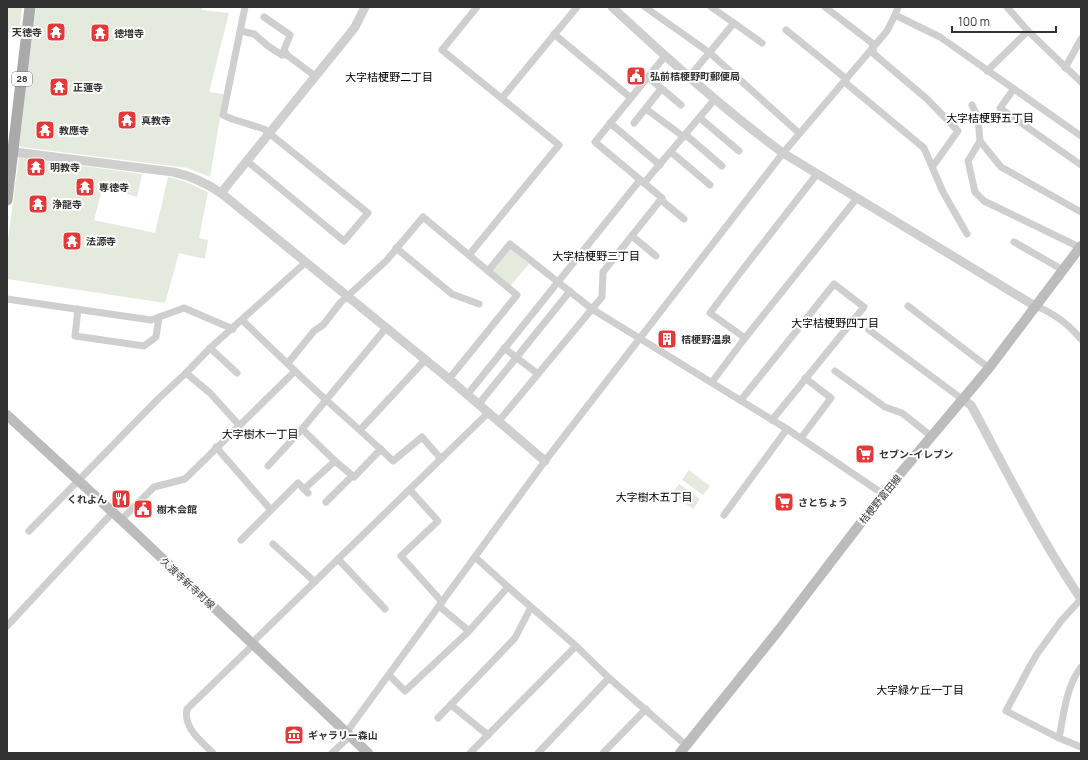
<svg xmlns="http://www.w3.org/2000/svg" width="1088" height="760" viewBox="0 0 1088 760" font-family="Manrope,'Noto Sans JP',sans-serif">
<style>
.green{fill:#e4ebde}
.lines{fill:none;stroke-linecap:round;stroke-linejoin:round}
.minor{stroke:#cfcfcf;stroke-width:7}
.tertiary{stroke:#cfcfcf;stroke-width:9}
.secondary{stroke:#bcbcbc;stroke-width:10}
.primary{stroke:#aaa;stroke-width:11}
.labels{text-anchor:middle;stroke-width:4;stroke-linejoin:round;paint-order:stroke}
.shield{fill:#fff;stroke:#707070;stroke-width:1}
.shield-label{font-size:9px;font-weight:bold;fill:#323232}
.poi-label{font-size:10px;font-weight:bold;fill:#323232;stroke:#fff;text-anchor:start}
.street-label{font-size:10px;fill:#323232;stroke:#fff}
.neighbourhood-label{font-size:11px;fill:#000;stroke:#fff}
</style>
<rect width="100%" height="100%" fill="#fff"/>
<g class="green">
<polygon points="7,7 22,7 19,35 7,32"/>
<polygon points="36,7 202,7 202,10 229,13 209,92 224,94 210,177 188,168 21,147 19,145"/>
<polygon points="19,157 142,174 137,197 103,187 94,220 155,233 168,177 184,181 208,192 199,238 208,240 205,259 179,253 165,303 7,279 7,247"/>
<polygon points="511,248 529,264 510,286 492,271"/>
<polygon points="689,470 710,486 703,495 682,480"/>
<polygon points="679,484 700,499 693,509 672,493"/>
</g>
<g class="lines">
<g class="minor">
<polyline points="245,7 223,115 232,119 264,129 368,213 344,241 247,161"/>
<polyline points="645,7 710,53 799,133"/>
<polyline points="825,7 872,43 874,54 927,99 958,131 933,166"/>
<polyline points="1007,7 1028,31 1081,82"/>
<polyline points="895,15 940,37 1081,136"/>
<polyline points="264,17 290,35 284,50 287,55"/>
<polyline points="734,23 762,43"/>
<polyline points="786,30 844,77 847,84 924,148 943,192 967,234"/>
<polyline points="241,31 254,34 268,46 282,55 287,55 315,76"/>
<polyline points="554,34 631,98"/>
<polyline points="1065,68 1081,39"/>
<polyline points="987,71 1028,31"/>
<polyline points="648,77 681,105"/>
<polyline points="689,77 734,23 711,7"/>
<polyline points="1013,90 1000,108 1081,165"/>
<polyline points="502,98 577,7"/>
<polyline points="972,105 978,118 980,141 1001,167 1081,212"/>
<polyline points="646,109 684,137"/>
<polyline points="700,118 739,151"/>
<polyline points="610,123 660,165"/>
<polyline points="634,123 661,89"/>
<polyline points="686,135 722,166"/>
<polyline points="980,141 968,161 975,192 984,201 1077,246 1081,252"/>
<polyline points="671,152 710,185"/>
<polyline points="644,183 715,99"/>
<polyline points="661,200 684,219"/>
<polyline points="632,236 656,256"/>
<polyline points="1014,242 1063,270"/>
<polyline points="396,248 452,294 479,304"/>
<polyline points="469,255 559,145 442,50 477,7"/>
<polyline points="488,271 510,244 592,309 787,429 883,494"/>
<polyline points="7,299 151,320 184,308 233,329"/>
<polyline points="908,306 989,368"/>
<path d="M1035,306C1052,312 1069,325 1081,339"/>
<polyline points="78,309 75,336 144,346 156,337 159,317"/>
<polyline points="869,330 962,399"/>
<polyline points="745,338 710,313 740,273 817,174"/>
<polyline points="210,348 237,373"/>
<polyline points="504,348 538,374"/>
<polyline points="288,363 314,331 323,325 341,302 386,261 423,217 517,295 449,379"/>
<path d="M295,371C327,402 361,430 393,461L422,437L441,459"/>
<polyline points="835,371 885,407 902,413 931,436"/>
<polyline points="186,373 210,393 239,425"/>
<polyline points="712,382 745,338 857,198"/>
<polyline points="467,395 640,180"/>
<polyline points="741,400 834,284 864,307 772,420"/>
<polyline points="478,405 570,291"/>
<polyline points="498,422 602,297 603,272 662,198 595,142 665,56"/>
<polyline points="360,430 425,360"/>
<polyline points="801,438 831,398 805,378"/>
<polyline points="216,447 271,510 298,483 308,493"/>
<polyline points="381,449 354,477 335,461 302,429 386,328"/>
<polyline points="268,466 302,429"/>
<polyline points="304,489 335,461"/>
<polyline points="410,490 438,521 401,556 442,602"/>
<polyline points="326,502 352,476"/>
<polyline points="724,515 787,429"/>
<polyline points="121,520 154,487 185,479 295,371 242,320"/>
<polyline points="29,531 159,398 186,373 210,348 306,262"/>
<polyline points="241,540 271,510"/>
<polyline points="273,544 315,582"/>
<polyline points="475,557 508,587 576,646 609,678 687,746"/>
<polyline points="338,559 385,609"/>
<polyline points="1081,599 1061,621 1037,654 1030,666 1006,711 1059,738 1081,747"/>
<polyline points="439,606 469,631 508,587"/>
<polyline points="7,626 113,512"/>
<polyline points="389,675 405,691 469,631"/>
<polyline points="451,705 488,735"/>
<polyline points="438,718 515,638 531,607"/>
<polyline points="346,733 545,461 783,153 887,31 895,15 898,7"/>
<path d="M1059,738C1064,713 1066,687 1081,667"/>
<path d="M213,753C201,741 183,728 187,709L253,645L256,639L488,413"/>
<polyline points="332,753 350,736"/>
<polyline points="470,753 576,646"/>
<polyline points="538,753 609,678"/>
<polyline points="603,753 646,709"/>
</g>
<g class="tertiary">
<path d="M612,7C667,58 722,108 783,153L1035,306"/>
<path d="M7,151L173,172C192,176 206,183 221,193L449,379L545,461"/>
<polyline points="221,193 348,36 355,27 365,7"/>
<path d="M962,399L971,405C1006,470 1039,537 1081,599"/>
</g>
<g class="secondary">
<polyline points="7,415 130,528 368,753"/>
<polyline points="680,753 778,631 883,494 989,368 1081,246"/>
</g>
<polyline class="primary" points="7,200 30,7"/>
</g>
<defs>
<g id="temple-square" transform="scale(1)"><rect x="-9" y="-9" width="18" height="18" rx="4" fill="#e53939" stroke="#fff"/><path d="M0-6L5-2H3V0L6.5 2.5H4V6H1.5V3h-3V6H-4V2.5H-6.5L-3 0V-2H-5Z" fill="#fff"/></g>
<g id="civic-square" transform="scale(1)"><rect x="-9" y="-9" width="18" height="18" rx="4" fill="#e53939" stroke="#fff"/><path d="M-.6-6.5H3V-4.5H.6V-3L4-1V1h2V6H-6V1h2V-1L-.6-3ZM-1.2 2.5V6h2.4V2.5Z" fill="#fff"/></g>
<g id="building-square" transform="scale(1)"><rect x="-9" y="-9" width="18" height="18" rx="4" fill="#e53939" stroke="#fff"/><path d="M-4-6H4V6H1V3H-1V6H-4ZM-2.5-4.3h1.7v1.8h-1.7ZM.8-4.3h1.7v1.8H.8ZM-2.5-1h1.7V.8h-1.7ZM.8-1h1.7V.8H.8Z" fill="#fff"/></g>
<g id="supermarket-square" transform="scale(1)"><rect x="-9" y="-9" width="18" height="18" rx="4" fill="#e53939" stroke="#fff"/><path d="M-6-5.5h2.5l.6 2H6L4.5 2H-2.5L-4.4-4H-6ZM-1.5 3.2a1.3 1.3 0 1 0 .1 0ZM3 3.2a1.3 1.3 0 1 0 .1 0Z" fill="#fff"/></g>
<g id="restaurant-square" transform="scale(1)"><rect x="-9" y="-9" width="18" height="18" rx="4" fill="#e53939" stroke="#fff"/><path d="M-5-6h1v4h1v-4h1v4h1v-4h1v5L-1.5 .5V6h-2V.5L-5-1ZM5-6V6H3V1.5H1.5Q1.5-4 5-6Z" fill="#fff"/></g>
<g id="museum-square" transform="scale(1)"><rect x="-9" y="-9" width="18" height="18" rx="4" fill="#e53939" stroke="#fff"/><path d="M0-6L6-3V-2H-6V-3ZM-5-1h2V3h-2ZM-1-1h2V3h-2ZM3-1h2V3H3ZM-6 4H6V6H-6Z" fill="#fff"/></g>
</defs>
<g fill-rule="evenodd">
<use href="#temple-square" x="56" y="32"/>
<use href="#temple-square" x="100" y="33"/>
<use href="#civic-square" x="636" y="76"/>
<use href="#temple-square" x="59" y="87"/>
<use href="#temple-square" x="127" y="120"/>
<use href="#temple-square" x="45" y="130"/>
<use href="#temple-square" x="36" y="167"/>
<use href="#temple-square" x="85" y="187"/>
<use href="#temple-square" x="38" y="204"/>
<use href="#temple-square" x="72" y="241"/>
<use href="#building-square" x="667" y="339"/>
<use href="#supermarket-square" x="865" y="454"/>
<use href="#restaurant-square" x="121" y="499"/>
<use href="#supermarket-square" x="784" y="502"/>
<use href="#civic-square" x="143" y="509"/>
<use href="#museum-square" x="294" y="735"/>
</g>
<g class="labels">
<rect class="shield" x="12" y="72" width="20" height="14" rx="3"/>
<g class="shield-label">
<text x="22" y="82">28</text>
</g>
<g class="poi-label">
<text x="42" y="36" text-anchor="end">天徳寺</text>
<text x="114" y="37">徳増寺</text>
<text x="650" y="80">弘前桔梗野町郵便局</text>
<text x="73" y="91">正蓮寺</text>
<text x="141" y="124">真教寺</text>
<text x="59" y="134">教應寺</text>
<text x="50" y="171">明教寺</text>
<text x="99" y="191">専徳寺</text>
<text x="52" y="208">浄龍寺</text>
<text x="86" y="245">法源寺</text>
<text x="681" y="343">桔梗野温泉</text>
<text x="879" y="458">セブン-イレブン</text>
<text x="107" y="503" text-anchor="end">くれよん</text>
<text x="798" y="506">さとちょう</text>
<text x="157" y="513">樹木会館</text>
<text x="308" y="739">ギャラリー森山</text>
</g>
<g class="street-label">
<text transform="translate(880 499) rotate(-51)" y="4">桔梗野富田線</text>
<text transform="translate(188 583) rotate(43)" y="4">久渡寺新寺町線</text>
</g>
<g class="neighbourhood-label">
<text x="389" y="81">大字桔梗野二丁目</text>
<text x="990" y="122">大字桔梗野五丁目</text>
<text x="596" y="260">大字桔梗野三丁目</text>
<text x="835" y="327">大字桔梗野四丁目</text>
<text x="260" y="438">大字樹木一丁目</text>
<text x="654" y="501">大字樹木五丁目</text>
<text x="920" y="694">大字緑ケ丘一丁目</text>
</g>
</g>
<rect width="1088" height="760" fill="none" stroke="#323232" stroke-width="16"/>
<path d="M952 26v6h104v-6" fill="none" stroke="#323232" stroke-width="2"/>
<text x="958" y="26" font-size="12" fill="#323232" stroke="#ffffff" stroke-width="3" paint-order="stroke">100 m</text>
</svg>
